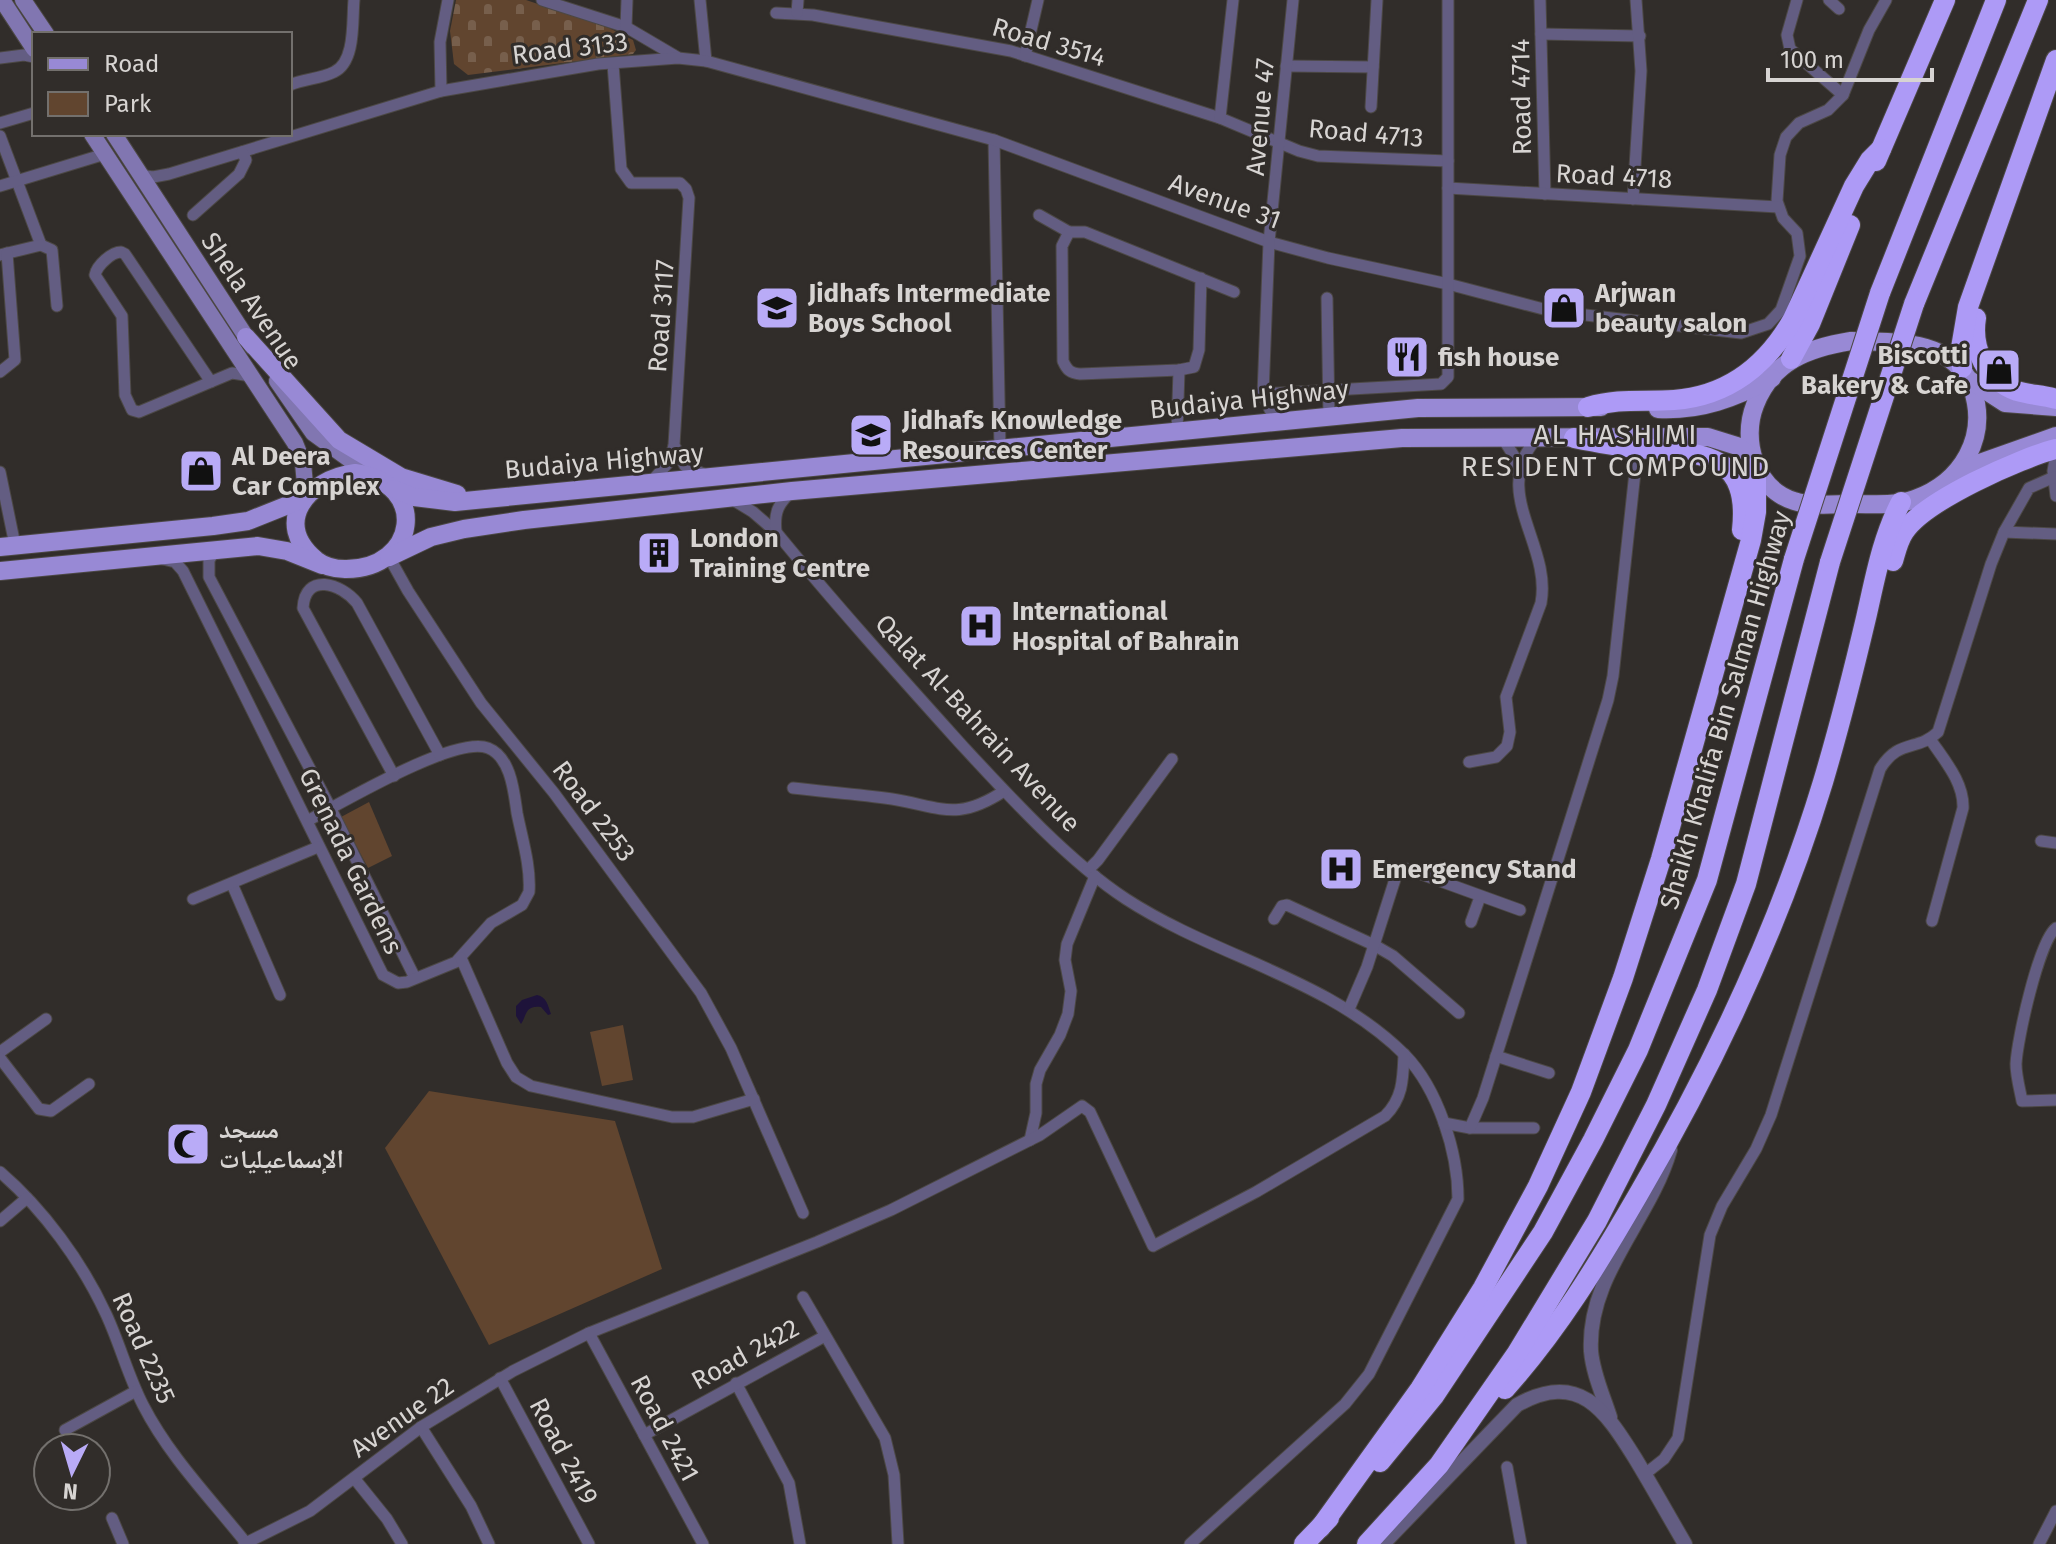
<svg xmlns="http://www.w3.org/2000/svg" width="2056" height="1544" viewBox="0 0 2056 1544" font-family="'Fira Sans','Noto Naskh Arabic',sans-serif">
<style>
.cemetery{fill:url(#cemetery-stones)}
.green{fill:#61452f}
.water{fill:#1e133a}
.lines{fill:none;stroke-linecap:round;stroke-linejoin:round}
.minor-casing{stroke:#4c4845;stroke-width:13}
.tertiary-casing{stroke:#4c4845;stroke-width:16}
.secondary-casing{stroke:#4c4845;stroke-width:18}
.primary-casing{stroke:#4c4845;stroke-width:20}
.motorway-casing{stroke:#4c4845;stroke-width:22}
.minor{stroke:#635d82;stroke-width:11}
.tertiary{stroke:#635d82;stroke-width:14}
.secondary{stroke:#8176b1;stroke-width:16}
.primary{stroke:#9889d5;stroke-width:18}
.motorway{stroke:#ad9af6;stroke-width:20}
.motorway-bridge-casing{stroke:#4c4845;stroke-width:22;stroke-linecap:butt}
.motorway-bridge{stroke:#ad9af6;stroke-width:20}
.labels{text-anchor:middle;stroke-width:6;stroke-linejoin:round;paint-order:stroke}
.street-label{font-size:26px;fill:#d7d4d2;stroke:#312d2a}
.poi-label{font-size:26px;font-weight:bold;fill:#d7d4d2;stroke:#312d2a;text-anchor:start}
.neighbourhood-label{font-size:28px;letter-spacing:2px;fill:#d7d4d2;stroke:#312d2a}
</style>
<defs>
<pattern id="cemetery-stones" width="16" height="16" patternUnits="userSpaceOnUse" patternTransform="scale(2)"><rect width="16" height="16" fill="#61452f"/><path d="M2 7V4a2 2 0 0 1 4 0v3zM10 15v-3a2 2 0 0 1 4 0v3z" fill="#775f4c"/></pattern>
</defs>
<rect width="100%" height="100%" fill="#312d2a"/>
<polygon class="cemetery" points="456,0 526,0 609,28 633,40 636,50 633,54 468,75 454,64 450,31"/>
<g class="green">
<polygon points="369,802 392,856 368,868 341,817"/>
<polygon points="623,1025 633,1080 602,1086 590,1032"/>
<polygon points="429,1091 615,1121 662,1269 489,1345 385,1148"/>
</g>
<path class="water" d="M537,995C547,997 548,1006 551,1014L548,1015L541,1007C525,1005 527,1015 521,1024L516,1016V1006L522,1000Z"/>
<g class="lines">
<g class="minor-casing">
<g id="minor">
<polyline points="542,0 626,27 677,57"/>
<polyline points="700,0 706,61"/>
<polyline points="1540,0 1545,194"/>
<polyline points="1797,0 1787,35 1790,49 1843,95"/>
<polyline points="1829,0 1839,9"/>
<polyline points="776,13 813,15 1011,51 1220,118 1299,151 1318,156 1448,161"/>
<polyline points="797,13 798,0"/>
<polyline points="626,27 627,0"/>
<polyline points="1541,34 1640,36"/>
<polyline points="1025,56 1038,0"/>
<polyline points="0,58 24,55 34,57"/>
<polyline points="613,64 621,169 631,183 680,183 686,189 689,198 674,445 685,466 706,475"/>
<polyline points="1286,66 1373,67"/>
<path d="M290,85C304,79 320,79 334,72C356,62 352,20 354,0"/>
<polyline points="441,91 440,42 448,0"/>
<polyline points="1371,107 1377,0"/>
<polyline points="1220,118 1233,0"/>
<polyline points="0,123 34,113"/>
<polyline points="0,136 41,245"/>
<polyline points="994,140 1000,449"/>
<polyline points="139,175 153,177 169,174 441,91 598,64 678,58 706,61 994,140 1269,242 1328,258 1448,284 1551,311 1741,333 1768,324 1781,310 1800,256 1797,233 1783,218 1777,201 1780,155 1786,137 1799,123 1828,110 1843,95 1869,30 1886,0"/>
<polyline points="0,186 105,154"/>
<polyline points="1448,188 1778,207"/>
<polyline points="1633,199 1641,71 1636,0"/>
<polyline points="193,215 239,174 246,160 242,152"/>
<polyline points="1039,215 1069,232"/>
<polyline points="0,255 41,245 52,250 57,306"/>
<path d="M1201,278L1199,350L1194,367L1179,370L1080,374C1070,373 1067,370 1063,361L1062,246L1069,232H1085L1234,292"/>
<polyline points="1327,298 1329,417"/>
<polyline points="0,372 15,360 7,253"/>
<path d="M211,382L125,254L121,252C112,252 97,265 95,275L122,316L125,395L132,410L139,412L232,373L251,376"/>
<polyline points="1263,394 1441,384 1448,377 1448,0"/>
<polyline points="1284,420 1270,410 1263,394 1269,242 1293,0"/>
<polyline points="1177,433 1179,370"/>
<polyline points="1502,437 1514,456 1518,472"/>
<polyline points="2056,455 2053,471 2056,496"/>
<polyline points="0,472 15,545"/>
<polyline points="652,481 668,463 674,446"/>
<path d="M730,498L753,512L776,532C835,604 897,673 959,742C1007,794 1068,861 1126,899C1215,957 1328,978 1405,1055C1438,1089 1458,1152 1458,1199L1369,1374L1345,1404L1190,1544"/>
<path d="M776,532C774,512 778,504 792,491"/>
<polyline points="2004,532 2056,534"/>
<polyline points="216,549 209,560 209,577 329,805 415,978"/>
<polyline points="389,557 408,591 481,703 554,793 701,993 731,1048 803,1213"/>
<path d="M163,559L175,562L183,571L383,975L398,983L407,982L456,962L491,923L522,905L529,892C531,867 522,838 517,813C514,792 511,757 488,748C455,735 340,804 307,821"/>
<path d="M1930,739C1944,760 1964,782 1963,808L1932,921"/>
<path d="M1469,762L1496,757L1507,746L1510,732L1506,697L1541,603C1552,544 1489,492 1537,438"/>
<path d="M394,776L303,608C305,572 341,583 357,603L440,755"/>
<path d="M793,788C826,792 859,794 892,799C941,807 957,822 1004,791"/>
<polyline points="2041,841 2056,843"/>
<polyline points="1088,870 1098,860 1172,759"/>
<polyline points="232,884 280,995"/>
<polyline points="193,899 318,847"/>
<polyline points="1274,919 1282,906 1287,905 1374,945 1393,956 1459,1013"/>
<polyline points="1471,922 1480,897"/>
<path d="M2056,928C2039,941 2017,1040 2016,1064C2016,1076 2020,1090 2022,1101L2056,1100"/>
<polyline points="461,958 507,1063 516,1077 531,1086 672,1117 693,1117 754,1099"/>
<polyline points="1349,1009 1367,967 1397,873 1407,869 1520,910"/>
<polyline points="0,1052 46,1019"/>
<polyline points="1496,1056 1549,1073"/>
<polyline points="0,1058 39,1109 51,1111 89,1084"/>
<polyline points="1444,1123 1470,1128 1534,1128"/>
<polyline points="1470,1128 1483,1098 1608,700 1613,676 1636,463 1644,448"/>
<polyline points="1030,1140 1036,1113 1036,1084 1040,1070 1060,1035 1068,1014 1071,991 1065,960 1067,944 1095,876"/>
<path d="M0,1172C43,1209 82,1262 106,1314C120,1344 128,1376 143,1405C169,1456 211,1499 246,1543"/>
<polyline points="0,1221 27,1198"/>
<polyline points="803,1297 885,1438 894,1475 898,1544"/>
<polyline points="589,1333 703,1544"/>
<polyline points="500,1378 589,1544"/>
<polyline points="736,1383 789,1483 800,1544"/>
<polyline points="421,1427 471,1506 489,1544"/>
<polyline points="65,1430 136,1391"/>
<polyline points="644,1435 825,1336"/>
<polyline points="1507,1467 1521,1544"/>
<path d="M1645,1474L1664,1459L1678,1438L1710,1235L1722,1206L1756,1149L1771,1115L1880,769C1899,738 1917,752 1938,732L1991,564L2004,532L2029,488L2054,477"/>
<polyline points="354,1478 387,1519 402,1544"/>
<polyline points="112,1518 123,1544"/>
<path d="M244,1544L310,1511L421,1427L513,1371L589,1333L817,1242L891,1210L1040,1135L1082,1106L1090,1112L1153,1246L1256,1192L1385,1116C1403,1098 1403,1079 1404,1054"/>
<polyline points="2039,1544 2056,1511"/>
</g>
</g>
<g class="tertiary-casing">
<g id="tertiary">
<path d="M1610,1417C1603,1395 1593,1374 1591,1351C1587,1275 1650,1220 1670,1150"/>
<path d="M1383,1544L1517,1405C1579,1370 1605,1410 1635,1458C1652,1486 1668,1515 1685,1544"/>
</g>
</g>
<g class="secondary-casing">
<g id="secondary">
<polyline points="2,0 34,49"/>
<polyline points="23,0 46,34"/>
<polyline points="92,134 295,443 303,463 306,495"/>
<polyline points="114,134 252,346"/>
<polyline points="277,381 313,433 371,475"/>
</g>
</g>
<g class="primary-casing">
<g id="primary">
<polyline points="246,337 339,440 401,477 457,494"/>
<path d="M1851,341C1894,342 1954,339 1972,388C1989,437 1962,482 1915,499C1896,506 1875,504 1855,504C1835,504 1812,507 1794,501C1755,489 1741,440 1755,405C1772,361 1808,348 1851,341Z"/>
<polyline points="1968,379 2005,403 2056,407"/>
<path d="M1658,409C1701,411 1735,398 1772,378"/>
<polyline points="1960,470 2056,436"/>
<path d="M355,473C430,483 418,570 345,569C334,569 325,567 316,560C271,522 308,479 355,473Z"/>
<polyline points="394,489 414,497 455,502 1418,408 1601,407"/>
<polyline points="0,547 213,526 248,521 303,499"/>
<polyline points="389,557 431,537 464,529 524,520 792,491 1402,438 1708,437 1737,446 1753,458"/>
<polyline points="0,571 258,546 287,551 322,565"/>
</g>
</g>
<g class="motorway-casing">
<g id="motorway">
<polyline points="1876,161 1945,0"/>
<polyline points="1880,293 1996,0"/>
<polyline points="1914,304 2038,0"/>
<path d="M1976,318C1971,349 1986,380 2017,391C2030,395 2043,395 2056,399"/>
<polyline points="1791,359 1810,324 1850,225"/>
<polyline points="1962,368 1961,348 1968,307 2056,60"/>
<path d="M1588,407C1619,398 1643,402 1674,400C1728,396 1767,365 1793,319L1854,186L1870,160L1881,149"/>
<path d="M1574,438C1594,442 1615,446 1636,448C1696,453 1751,449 1742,530"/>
<path d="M1893,561C1896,551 1898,541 1904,532C1924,501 2020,458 2056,449"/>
<path d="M1505,1389C1558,1330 1598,1264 1638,1195C1714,1065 1779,927 1823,782C1839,728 1853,673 1866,618C1875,579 1882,538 1901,502"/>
<polyline points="1380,1462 1434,1396 1543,1232 1593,1140 1638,1050 1707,880 1794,559"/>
<polyline points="1320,1528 1420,1389 1483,1288 1538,1186 1581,1092 1623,978 1661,859 1751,540 1756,512 1756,466"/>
<polyline points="1304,1544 1329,1518"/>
<polyline points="1367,1544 1439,1465 1517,1353 1597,1221 1656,1105 1707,990 1746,884 1830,562"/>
</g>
</g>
<use href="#minor" class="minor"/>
<use href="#tertiary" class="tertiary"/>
<use href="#secondary" class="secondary"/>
<use href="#primary" class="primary"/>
<use href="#motorway" class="motorway"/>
<g class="motorway-bridge-casing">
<g id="motorway-bridge">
<polyline points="1794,559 1880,293"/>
<polyline points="1830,562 1914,304"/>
</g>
</g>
<use href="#motorway-bridge" class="motorway-bridge"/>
</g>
<defs>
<g id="school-square" transform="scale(2.3)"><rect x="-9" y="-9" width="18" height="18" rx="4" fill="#b9abf7" stroke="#312d2a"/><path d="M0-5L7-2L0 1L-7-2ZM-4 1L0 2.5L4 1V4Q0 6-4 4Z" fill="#111"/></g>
<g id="shop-square" transform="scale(2.3)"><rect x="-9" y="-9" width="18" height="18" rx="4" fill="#b9abf7" stroke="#312d2a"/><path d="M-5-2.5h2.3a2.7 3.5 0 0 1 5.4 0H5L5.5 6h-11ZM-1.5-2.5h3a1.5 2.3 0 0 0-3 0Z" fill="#111"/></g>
<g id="restaurant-square" transform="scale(2.3)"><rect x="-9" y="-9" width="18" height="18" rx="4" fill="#b9abf7" stroke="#312d2a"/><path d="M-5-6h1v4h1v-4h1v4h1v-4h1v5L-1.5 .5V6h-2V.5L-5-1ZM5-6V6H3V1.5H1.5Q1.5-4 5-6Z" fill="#111"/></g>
<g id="building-square" transform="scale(2.3)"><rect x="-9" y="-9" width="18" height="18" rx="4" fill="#b9abf7" stroke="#312d2a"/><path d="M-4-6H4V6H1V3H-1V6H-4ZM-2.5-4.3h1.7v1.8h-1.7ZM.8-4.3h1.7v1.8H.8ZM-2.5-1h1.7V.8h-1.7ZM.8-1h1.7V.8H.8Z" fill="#111"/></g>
<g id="hospital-square" transform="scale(2.3)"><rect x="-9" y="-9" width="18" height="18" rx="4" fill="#b9abf7" stroke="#312d2a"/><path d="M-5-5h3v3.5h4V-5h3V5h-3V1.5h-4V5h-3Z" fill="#111"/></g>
<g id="mosque-square" transform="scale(2.3)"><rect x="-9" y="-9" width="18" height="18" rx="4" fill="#b9abf7" stroke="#312d2a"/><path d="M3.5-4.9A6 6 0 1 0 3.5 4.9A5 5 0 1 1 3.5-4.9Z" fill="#111"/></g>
</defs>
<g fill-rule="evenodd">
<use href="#school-square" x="777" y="308"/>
<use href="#shop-square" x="1564" y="308"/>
<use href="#restaurant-square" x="1407" y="357"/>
<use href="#shop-square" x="1999" y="370"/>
<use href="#school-square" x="871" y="435"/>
<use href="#shop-square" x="201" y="471"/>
<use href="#building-square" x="659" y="553"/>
<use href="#hospital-square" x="981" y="626"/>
<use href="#hospital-square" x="1341" y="869"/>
<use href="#mosque-square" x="188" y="1144"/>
</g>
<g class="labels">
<g class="street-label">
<text transform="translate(1049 42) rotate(16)" y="9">Road 3514</text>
<text transform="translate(570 48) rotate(-7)" y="9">Road 3133</text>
<text transform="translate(1521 97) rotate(-91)" y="9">Road 4714</text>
<text transform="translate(1260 117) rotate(-85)" y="9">Avenue 47</text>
<text transform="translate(1366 133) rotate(5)" y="9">Road 4713</text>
<text transform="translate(1614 176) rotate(3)" y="9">Road 4718</text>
<text transform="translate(1225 201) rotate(20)" y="9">Avenue 31</text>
<text transform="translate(252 301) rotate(56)" y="9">Shela Avenue</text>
<text transform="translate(661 316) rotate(-86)" y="9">Road 3117</text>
<text transform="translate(1249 399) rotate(-6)" y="9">Budaiya Highway</text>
<text transform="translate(604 461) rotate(-5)" y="9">Budaiya Highway</text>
<text transform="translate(1725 710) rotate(-74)" y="9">Shaikh Khalifa Bin Salman Highway</text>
<text transform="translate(978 723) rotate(47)" y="9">Qalat Al-Bahrain Avenue</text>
<text transform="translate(594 811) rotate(53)" y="9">Road 2253</text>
<text transform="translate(351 861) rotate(64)" y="9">Grenada Gardens</text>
<text transform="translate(144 1348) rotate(66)" y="9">Road 2235</text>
<text transform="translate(745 1354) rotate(-29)" y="9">Road 2422</text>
<text transform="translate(402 1417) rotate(-35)" y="9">Avenue 22</text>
<text transform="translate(665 1428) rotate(62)" y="9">Road 2421</text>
<text transform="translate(564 1451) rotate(62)" y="9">Road 2419</text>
</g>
<g class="poi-label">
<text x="808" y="302">Jidhafs Intermediate<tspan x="808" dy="30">Boys School</tspan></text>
<text x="1595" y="302">Arjwan<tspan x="1595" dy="30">beauty salon</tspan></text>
<text x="1968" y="364" text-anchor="end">Biscotti<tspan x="1968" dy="30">Bakery &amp; Cafe</tspan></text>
<text x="1438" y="366">fish house</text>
<text x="902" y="429">Jidhafs Knowledge<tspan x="902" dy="30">Resources Center</tspan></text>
<text x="232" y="465">Al Deera<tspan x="232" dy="30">Car Complex</tspan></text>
<text x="690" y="547">London<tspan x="690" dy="30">Training Centre</tspan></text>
<text x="1012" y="620">International<tspan x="1012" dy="30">Hospital of Bahrain</tspan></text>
<text x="1372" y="878">Emergency Stand</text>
<text x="219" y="1138">مسجد<tspan x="219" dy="30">الإسماعيليات</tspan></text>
</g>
<g class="neighbourhood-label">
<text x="1616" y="444">AL HASHIMI<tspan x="1616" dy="32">RESIDENT COMPOUND</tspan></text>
</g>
</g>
<rect x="32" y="32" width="260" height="104" fill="#312d2a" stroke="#73706d" stroke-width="2"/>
<rect x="48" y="58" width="40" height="12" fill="#9889d5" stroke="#73706d" stroke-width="2"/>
<text x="104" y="72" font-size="24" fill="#d7d4d2">Road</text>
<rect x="48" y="92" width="40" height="24" fill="#61452f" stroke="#73706d" stroke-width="2"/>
<text x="104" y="112" font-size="24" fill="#d7d4d2">Park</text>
<g transform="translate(72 1472) rotate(185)"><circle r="38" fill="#312d2a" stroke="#73706d" stroke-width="2"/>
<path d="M0-6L14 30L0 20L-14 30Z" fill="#b9abf7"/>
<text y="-12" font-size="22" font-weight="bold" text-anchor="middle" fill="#d7d4d2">N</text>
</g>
<path d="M1768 68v12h164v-12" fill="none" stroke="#d7d4d2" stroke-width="4"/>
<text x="1780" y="68" font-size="24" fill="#d7d4d2" stroke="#312d2a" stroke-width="6" paint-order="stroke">100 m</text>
</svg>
